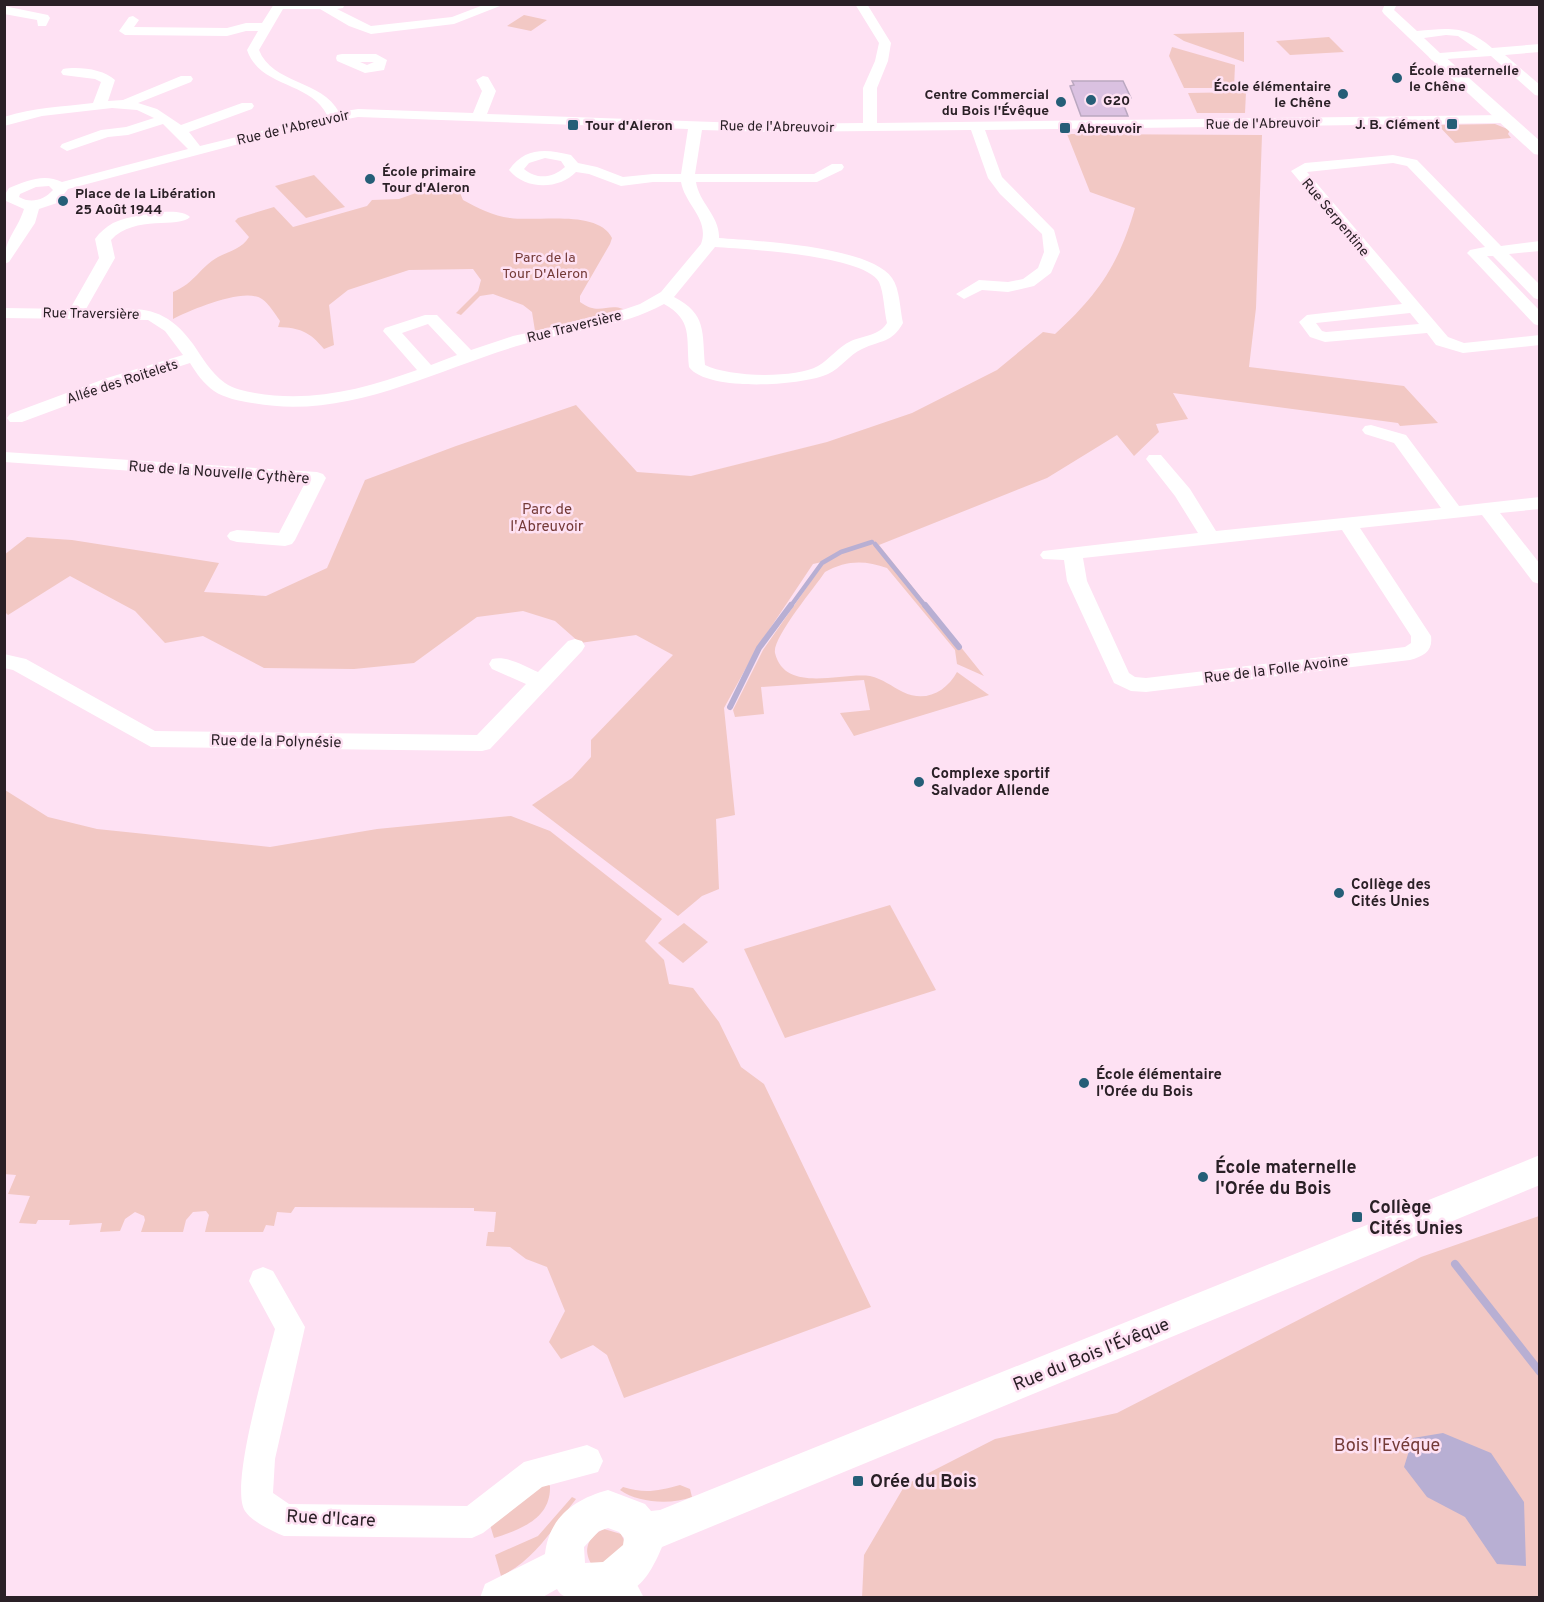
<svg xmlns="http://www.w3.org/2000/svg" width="1544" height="1602" viewBox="0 0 1544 1602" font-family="Overpass,sans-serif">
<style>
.green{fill:#f2c8c4}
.water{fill:#b8afd3}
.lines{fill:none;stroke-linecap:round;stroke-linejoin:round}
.stream-far2{stroke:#b8afd3;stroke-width:4.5}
.stream-far1{stroke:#b8afd3;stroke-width:6}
.stream{stroke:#b8afd3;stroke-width:8}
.building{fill:#dac1e1;stroke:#baa8c0;stroke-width:1.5}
.minor{fill:#fff;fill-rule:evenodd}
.tertiary{fill:#fff;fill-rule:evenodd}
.poi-dot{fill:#255e77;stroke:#fee1f3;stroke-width:2}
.labels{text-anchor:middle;stroke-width:5;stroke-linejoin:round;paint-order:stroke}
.far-poi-label{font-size:14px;font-weight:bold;fill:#2a2026;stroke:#fee1f3;text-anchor:start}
.far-street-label{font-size:14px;fill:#2a2026;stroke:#fee1f3}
.far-park-label{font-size:14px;fill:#743a37;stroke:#fee1f3}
.street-label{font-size:15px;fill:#2a2026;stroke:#fee1f3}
.park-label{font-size:15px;fill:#743a37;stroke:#fee1f3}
.poi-label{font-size:15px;font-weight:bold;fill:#2a2026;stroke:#fee1f3;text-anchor:start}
.near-poi-label{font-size:18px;font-weight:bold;fill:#2a2026;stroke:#fee1f3;text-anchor:start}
.near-street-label{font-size:18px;fill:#2a2026;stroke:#fee1f3}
.near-park-label{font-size:18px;fill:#743a37;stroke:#fee1f3}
</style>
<rect width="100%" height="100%" fill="#fee1f3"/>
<g class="green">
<polygon points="524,15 547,20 531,31 507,26"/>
<polygon points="1244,32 1244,62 1184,41 1173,34"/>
<polygon points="1329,37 1344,52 1290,55 1276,41"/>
<polygon points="1172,47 1235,65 1234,88 1184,88 1169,56"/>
<polygon points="1246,92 1245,113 1197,113 1188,93"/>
<polygon points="1495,124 1510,130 1508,134 1511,138 1455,143 1438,125"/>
<path d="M1067,134L1262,135L1256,308L1249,367L1404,386L1438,423L1400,426L1398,423L1173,393L1188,419L1156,424L1159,432L1134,456L1117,435L1047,478L879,545L984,676L957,664L955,650L887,568C865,560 846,560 825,572C815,587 772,638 775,653C785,694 841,672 870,676C883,679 891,686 903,692C925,703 946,692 957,672L989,695L854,736L840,713L870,710L864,680L761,687L764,714L735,717L733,710L763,650L823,564L831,560L813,564L757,648L724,708L735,815L716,819L719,889L702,896L678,916L532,805L572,778L591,757V740L673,655L636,635L580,643L555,621L523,611L477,617L414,663L354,669L264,668L203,636L165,643L135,611L70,576L8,615L5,612L4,555L27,537L72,540L219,563L204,592L266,596L327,568L365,480L456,446L576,405L637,472L691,476L827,442L912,413L997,370L1043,332L1055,334C1098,295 1119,264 1135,208L1090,192Z"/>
<polygon points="314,175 345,207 306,218 275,186"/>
<path d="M444,183H456L463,200C478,208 493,216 510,218C538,222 598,209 612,238L610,244L580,296V302C599,316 607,303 623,309L535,331L532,312L523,305L493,294L480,296L461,315L456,313L478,291L481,280L473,269L409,270L348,290L329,305L334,345L324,349C309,331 300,328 278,327L280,321C275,314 269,304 262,299C244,287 191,310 173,319V292C195,283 200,267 218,257C229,251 242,249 249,237L235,221L238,218L274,207L293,227L367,206L372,200L399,199Z"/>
<polygon points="5,790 48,817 97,829 270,847 377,829 511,816 550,831 662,919 645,941 664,960 669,984 693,988 719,1022 741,1067 764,1084 871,1307 624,1398 607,1355 593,1345 561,1359 549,1342 565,1311 547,1267 526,1259 510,1247 486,1246 488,1232 494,1232 496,1212 474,1211 474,1208 295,1207 291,1213 277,1212 274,1226 266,1225 263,1232 205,1232 209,1215 206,1211 193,1212 186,1220 183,1232 141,1232 145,1220 144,1216 135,1212 125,1219 120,1231 100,1232 102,1223 69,1225 70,1220 38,1220 36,1224 19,1223 30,1196 8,1194 16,1175 4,1174"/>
<polygon points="890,905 936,990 785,1038 744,949"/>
<polygon points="684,923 708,942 683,963 658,943"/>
<polygon points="1539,1216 1539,1597 862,1598 864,1555 905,1485 995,1439 1117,1413 1421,1257"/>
<path d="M545,1480L550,1486C551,1519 521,1529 494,1538L490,1525Z"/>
<path d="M680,1485L690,1489L692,1497C671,1505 638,1503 620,1490L623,1487C645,1494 658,1491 680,1485Z"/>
<path d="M572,1497L576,1499C553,1528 535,1560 501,1576L495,1555L538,1536Z"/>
<path d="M604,1529L621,1534L625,1542L623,1560L592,1565C582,1550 588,1536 604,1529Z"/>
</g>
<polygon class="water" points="1443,1433 1491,1453 1524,1502 1526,1566 1497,1564 1465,1517 1427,1497 1404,1467 1413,1438"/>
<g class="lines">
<g class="stream-far2">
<polyline points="875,544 926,607"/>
<polyline points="790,607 822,563 841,552 872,542"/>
</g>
<g class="stream-far1">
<polyline points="925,605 959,647"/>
<polyline points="730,707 759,648 791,605"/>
</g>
<polyline class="stream" points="1455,1264 1540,1372"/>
</g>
<polygon class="building" points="1072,81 1123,81 1131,98 1121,98 1128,116 1081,116 1070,86 1074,85"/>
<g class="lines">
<g class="minor">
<path d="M274,4H345L343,8L337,9L371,26L452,17L486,4H505L454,24L371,34L349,26L320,9H283L259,50C272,84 322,80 339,112L358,109L473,113L482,91L476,80L483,76L488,77L496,91L487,114L771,124L863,123V88L875,61L879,43L855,4H867L891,43L888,61L877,88V123L1504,115L1511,119L1504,123L985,130L1002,177L1054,230L1060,252L1051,273L1034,286L1008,292L982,290L964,299L956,294L979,280L1008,282L1023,279L1038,268L1044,252L1042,234L1000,194L988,178L971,130L771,132L702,130L695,174H814L832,164H842L844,167L842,170L817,182H696C699,203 720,216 719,238C756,241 870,246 892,278C900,289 900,310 903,323C892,343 881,340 862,349C849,355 841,368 828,374C802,386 707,392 689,367C686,337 693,320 664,304C620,328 571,330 524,344C435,369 349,421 252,403C240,401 224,398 214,391C204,384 196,373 190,363L119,386L22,422H10L7,418L10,414L107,378L183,355L165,331L148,320L4,318V308L70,309L99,258L95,239C100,232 106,227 113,223C127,216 180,205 190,217C179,229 135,214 111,240L115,258L86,309C135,310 161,300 193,344C202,357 211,373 225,383C233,389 245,391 255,393C311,403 364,389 417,370L383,331L385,328L425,315H437L471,350L513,336L605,316L640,304L661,292L701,244C710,219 685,205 681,182H653L621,186L589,174L576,172C559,190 525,190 509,170C525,147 546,149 571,155L578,163L597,167L623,177L653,174H681L688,129L358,117L300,128L68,189L57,203L39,209L35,223L9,262L4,264C4,239 17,231 24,209L6,201L4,196L9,188C26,181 44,173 62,182L188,149L163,124L128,135L108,137L67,151L60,147L62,144L101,130L126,127L154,118L137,110L112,108L42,116L4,126V117C34,107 63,107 93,103L101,82L95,79L63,75L61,72L63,69C78,66 104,69 115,80L108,101L123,100L181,76H191L193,79L191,82L138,103L157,109L181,125L242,103H252L254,106L252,109L189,132L200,146L327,115C310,81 260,88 247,50L258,31H246L227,36L125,35L119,31L129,17L133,16L139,20L134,27L227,28L246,23H262ZM545,158L561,161L565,167C553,178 537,180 524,169L529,163ZM49,186L53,190C44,200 31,204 19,197L20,194L36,187ZM715,247C745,249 864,255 879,282C884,293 884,311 887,323C880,335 863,336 851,341C838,347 830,359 818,366C794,379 729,377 705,365C702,332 707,314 674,297ZM428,324L457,355L431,365L402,333Z"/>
<path d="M1385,4H1397L1394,10L1417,31C1449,28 1466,25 1492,48L1540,44V52L1505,55L1540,85V96L1535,95L1491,56L1432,60L1384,14L1382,11ZM1446,35L1458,36L1478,50L1440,53L1424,38Z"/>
<polygon points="4,6 48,15 50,18 46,26 38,26 37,20 4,14"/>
<path d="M342,54H376L387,60L384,70L365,73L337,61L336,58L337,55ZM360,62H374L367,65Z"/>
<path d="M1393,155L1417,160L1501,246L1540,241V251L1509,254L1540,285V300L1534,298L1493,256H1487L1540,311V326L1534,324L1470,256L1467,253L1470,250L1485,247L1407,166L1393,163L1307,172L1448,337L1464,343L1540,335V345L1463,353L1436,345L1427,333L1325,342L1310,337L1299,322L1307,315L1402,304L1291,171L1305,163ZM1410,313L1419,324L1326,332L1322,331L1316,323Z"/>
<path d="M1371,425L1406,435L1459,506L1540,497V509L1500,513L1540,564V584L1533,582L1482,515L1360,528L1431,636C1433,651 1424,656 1410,660L1146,692L1131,691L1114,683L1067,581L1064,560L1043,559L1040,555L1043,551L1198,533L1175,496L1146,459L1149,455H1161L1190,489L1216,531L1441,508L1394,443L1365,434L1362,430L1365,426ZM1342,530L1411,636V643L1405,647L1146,678L1135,677L1129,673L1087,581L1083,558Z"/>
<polygon points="4,452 317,472 323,474 326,478 295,540 292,544 285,546 237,542 230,540 227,536 230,532 237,530 279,533 305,483 4,462"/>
<path d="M575,639L582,641L585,646L582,651L490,749L482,751L151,747L13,670L4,668V654L26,659L155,731L477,735L526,684L492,669L489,664L492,659C507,655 524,666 538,672L568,641Z"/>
<path d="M263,1267L273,1271L305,1327L275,1459L273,1493L289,1504L467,1506L524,1462L587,1445L598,1450L603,1461L598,1472L542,1487L483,1533L472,1538L284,1536C272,1531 252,1522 245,1511C229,1486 267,1361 275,1329L249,1281L253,1271Z"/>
<polygon points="621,1573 633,1577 644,1598 608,1598 605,1589 609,1577"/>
</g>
<g class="tertiary">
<polygon points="1437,52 1442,54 1540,141 1540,155 1534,154 1432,60 1429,57 1432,54"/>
<path d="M1540,1155V1185L662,1547C643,1592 629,1598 582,1598C572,1598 562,1599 557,1589L541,1598H480L485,1584L545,1554C549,1517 575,1499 608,1490L645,1504L651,1511L660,1510ZM608,1528L619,1532L624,1538L623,1545L603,1562L585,1563L584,1547L599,1531Z"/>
</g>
</g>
<g class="poi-dot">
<circle cx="1397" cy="78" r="6"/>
<circle cx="1343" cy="94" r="6"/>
<circle cx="1091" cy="100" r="6"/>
<circle cx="1061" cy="102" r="6"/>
<rect x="1446" y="118" width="12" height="12" rx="3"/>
<rect x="567" y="119" width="12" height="12" rx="3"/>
<rect x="1059" y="122" width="12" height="12" rx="3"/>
<circle cx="370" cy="179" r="6"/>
<circle cx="63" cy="201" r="6"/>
<circle cx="919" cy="782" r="6"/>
<circle cx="1339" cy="893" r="6"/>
<circle cx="1084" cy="1083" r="6"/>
<circle cx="1203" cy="1177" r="6"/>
<rect x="1351" y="1211" width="12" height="12" rx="3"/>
<rect x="852" y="1475" width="12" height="12" rx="3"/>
</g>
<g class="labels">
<g class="far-poi-label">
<text x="1409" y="75">École maternelle<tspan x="1409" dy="16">le Chêne</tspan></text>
<text x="1331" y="91" text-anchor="end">École élémentaire<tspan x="1331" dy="16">le Chêne</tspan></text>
<text x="1049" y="99" text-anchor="end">Centre Commercial<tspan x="1049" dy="16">du Bois l'Évêque</tspan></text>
<text x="1103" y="105">G20</text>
<text x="1440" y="129" text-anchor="end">J. B. Clément</text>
<text x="585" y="130">Tour d'Aleron</text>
<text x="1077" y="133">Abreuvoir</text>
<text x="382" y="176">École primaire<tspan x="382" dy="16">Tour d'Aleron</tspan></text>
<text x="75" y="198">Place de la Libération<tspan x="75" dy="16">25 Août 1944</tspan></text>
</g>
<g class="far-street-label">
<text transform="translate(1263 123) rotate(-1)" y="5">Rue de l'Abreuvoir</text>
<text transform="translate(777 126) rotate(1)" y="5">Rue de l'Abreuvoir</text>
<text transform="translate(293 127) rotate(-13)" y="5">Rue de l'Abreuvoir</text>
<text transform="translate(1336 217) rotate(50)" y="5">Rue Serpentine</text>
<text transform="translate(91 313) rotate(1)" y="5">Rue Traversière</text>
<text transform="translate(574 326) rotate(-14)" y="5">Rue Traversière</text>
<text transform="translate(122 381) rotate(-18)" y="5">Allée des Roitelets</text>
</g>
<g class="far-park-label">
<text x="545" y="262">Parc de la<tspan x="545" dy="16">Tour D'Aleron</tspan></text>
</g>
<g class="street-label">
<text transform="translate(219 472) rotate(4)" y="5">Rue de la Nouvelle Cythère</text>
<text transform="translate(1276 669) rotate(-7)" y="5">Rue de la Folle Avoine</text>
<text transform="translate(276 741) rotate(1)" y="5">Rue de la Polynésie</text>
</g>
<g class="park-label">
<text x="547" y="514">Parc de<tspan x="547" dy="17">l'Abreuvoir</tspan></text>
</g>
<g class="poi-label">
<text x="931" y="778">Complexe sportif<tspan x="931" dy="17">Salvador Allende</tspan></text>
<text x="1351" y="889">Collège des<tspan x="1351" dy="17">Cités Unies</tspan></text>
<text x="1096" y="1079">École élémentaire<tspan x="1096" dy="17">l'Orée du Bois</tspan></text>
</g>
<g class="near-poi-label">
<text x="1215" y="1173">École maternelle<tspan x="1215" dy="21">l'Orée du Bois</tspan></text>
<text x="1369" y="1213">Collège<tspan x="1369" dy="21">Cités Unies</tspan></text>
<text x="870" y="1487">Orée du Bois</text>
</g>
<g class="near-street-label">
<text transform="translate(1091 1354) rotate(-22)" y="6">Rue du Bois l'Évêque</text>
<text transform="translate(331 1518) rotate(3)" y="6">Rue d'Icare</text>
</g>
<g class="near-park-label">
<text x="1387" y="1451">Bois l'Evéque</text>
</g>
</g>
<rect width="1544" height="1602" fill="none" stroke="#2a2026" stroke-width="12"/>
</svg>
